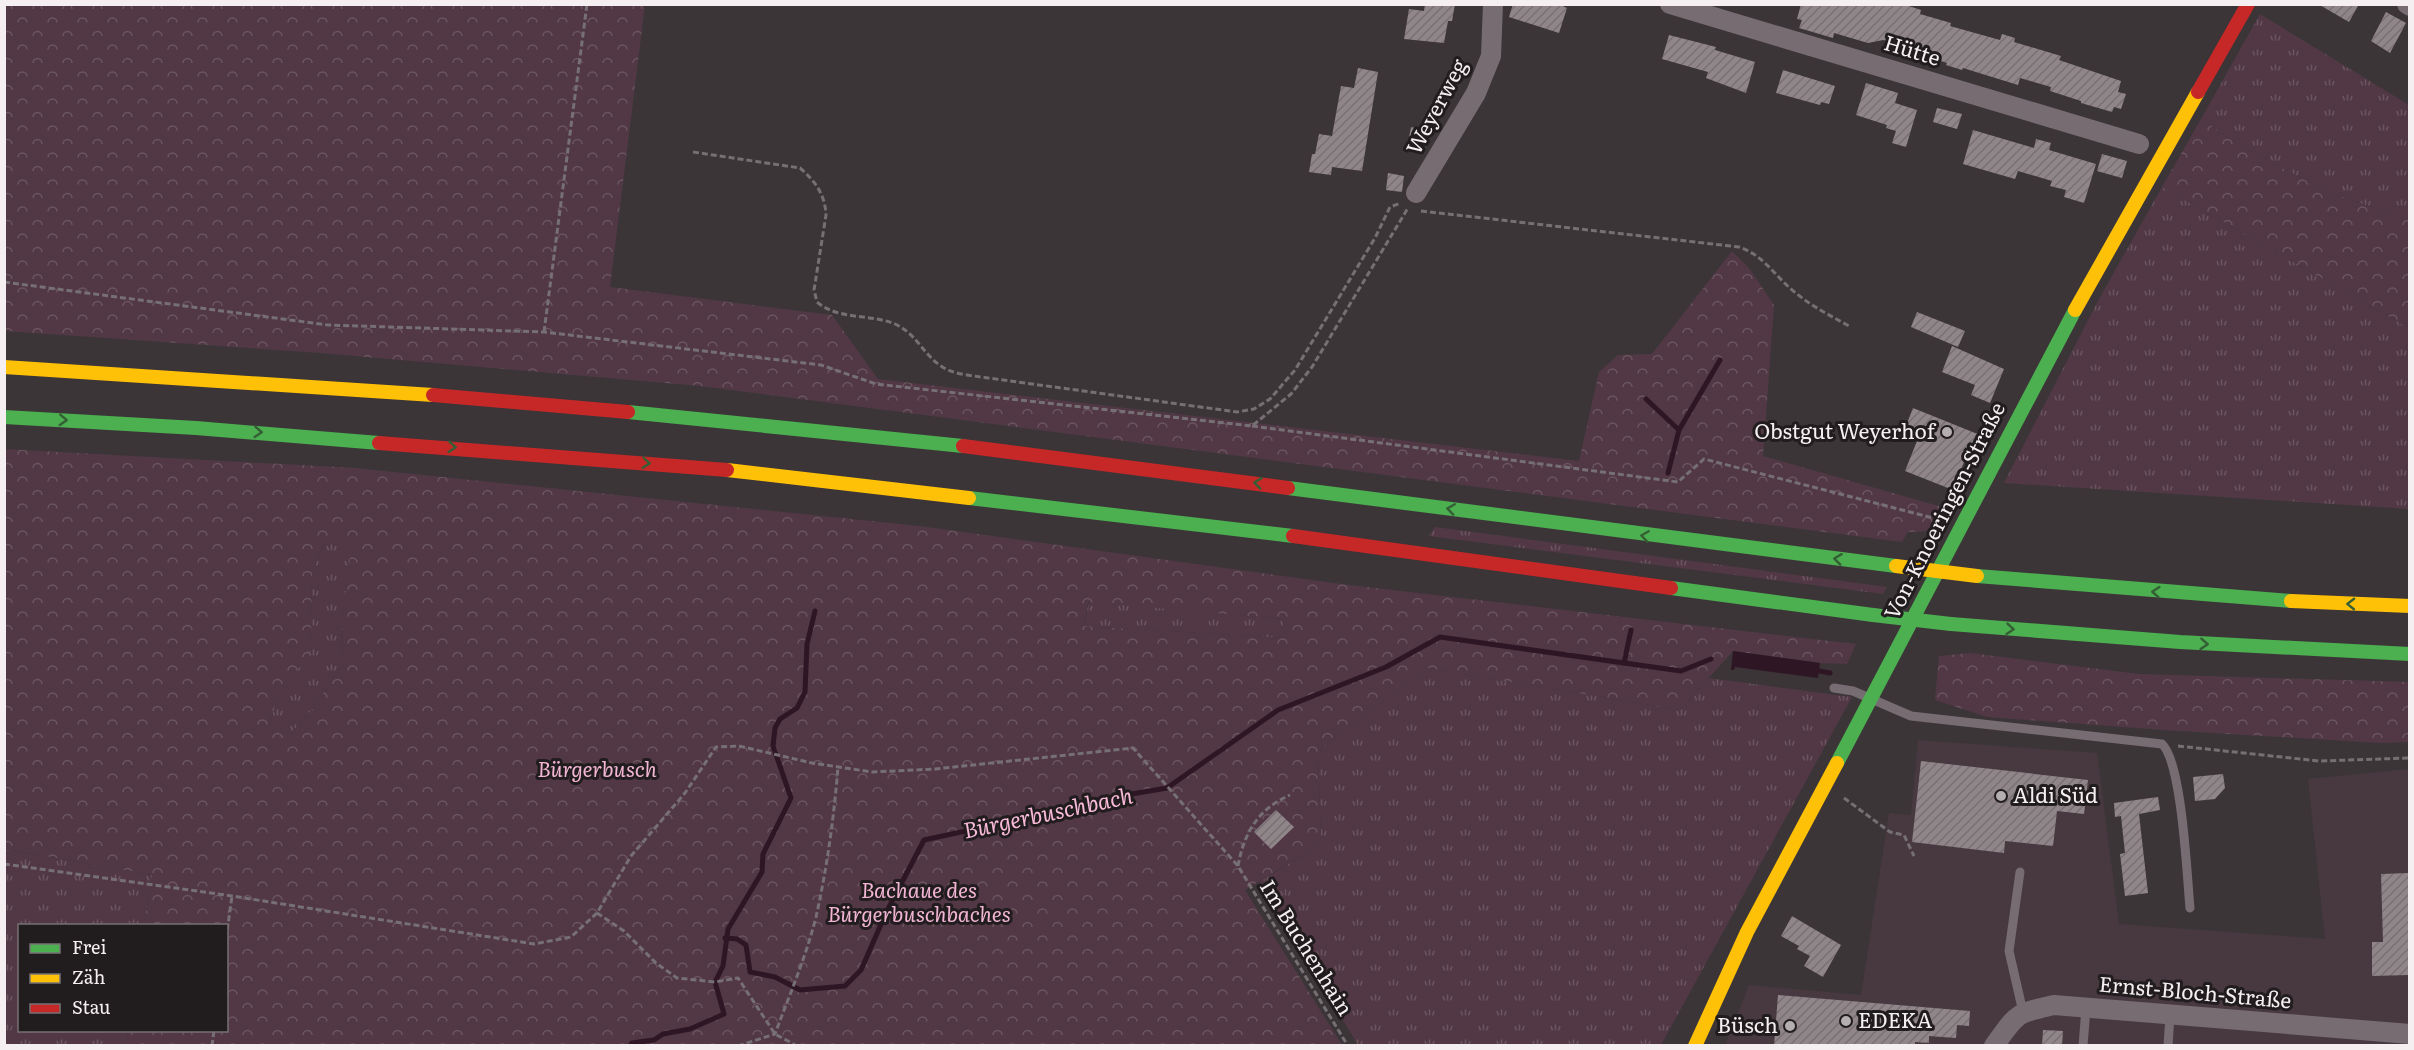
<svg xmlns="http://www.w3.org/2000/svg" width="2414" height="1050" viewBox="0 0 2414 1050" font-family="Literata,serif">
<style>
.built{fill:#483940}
.grass{fill:url(#grass-tufts)}
.forest{fill:url(#forest-crowns);fill-rule:evenodd}
.water{fill:#2f1624}
.lines{fill:none;stroke-linecap:round;stroke-linejoin:round}
.stream{stroke:#2f1624;stroke-width:5}
.building{fill:url(#building-hatch)}
.path{stroke:#766f73;stroke-width:3;stroke-dasharray:6 3;stroke-linecap:butt}
.lane{stroke:#776c72;stroke-width:9}
.street{stroke:#776c72;stroke-width:20}
.fast{stroke:#4caf50;stroke-width:14}
.slow{stroke:#ffc107;stroke-width:14}
.jam{stroke:#c62828;stroke-width:14}
.fast-bridge{stroke:#4caf50;stroke-width:14}
.slow-bridge{stroke:#ffc107;stroke-width:14}
.oneway{stroke:#345e34}
.poi-dot{fill:#b5aeb1;stroke:#211c1e;stroke-width:2}
.labels{text-anchor:middle;stroke-width:6;stroke-linejoin:round;paint-order:stroke}
.street-label{font-size:21px;fill:#f6eff2;stroke:#211c1e}
.poi-label{font-size:21px;fill:#f6eff2;stroke:#211c1e;text-anchor:end}
.park-label{font-size:21px;font-style:italic;fill:#f2b5d3;stroke:#211c1e}
.water-label{font-size:22px;font-style:italic;fill:#f8bad8;stroke:#211c1e}
</style>
<defs>
<pattern id="grass-tufts" width="24" height="20" patternUnits="userSpaceOnUse" patternTransform="scale(1.5)"><rect width="24" height="20" fill="#513844"/><path d="M3 7l-1-3M5 7V3M7 7l1-3M15 17l-1-3M17 17v-4M19 17l1-3" fill="none" stroke="#6b555f"/></pattern>
<pattern id="forest-crowns" width="20" height="18" patternUnits="userSpaceOnUse" patternTransform="scale(1.5)"><rect width="20" height="18" fill="#513844"/><path d="M2 6a3 3 0 1 1 6 0M12 15a3 3 0 1 1 6 0" fill="none" stroke="#6b555f"/></pattern>
<pattern id="building-hatch" width="6" height="6" patternUnits="userSpaceOnUse" patternTransform="scale(1.5)"><rect width="6" height="6" fill="#90868a"/><path d="M-1 1l2-2M0 6l6-6M5 7l2-2" fill="none" stroke="#787073"/></pattern>
</defs>
<rect width="100%" height="100%" fill="#3b3538"/>
<polygon class="built" points="1918,740 2097,753 2119,924 2325,939 2308,779 2409,769 2409,1045 1725,1046 1749,985 1861,995 1889,813 1911,815"/>
<g class="grass">
<polygon points="2260,14 2409,105 2409,220 2328,192 2239,145 2201,119"/>
<polygon points="2162,187 2409,328 2409,509 2004,483 2099,299"/>
<polygon points="1435,527 1887,587 1883,594 1429,536"/>
<polygon points="324,541 353,542 342,619 343,664 311,711 291,733 269,726 276,703 309,652 312,620 311,578"/>
<polygon points="1089,601 1283,619 1285,638 1084,626"/>
<polygon points="1427,668 1680,710 1709,678 1852,697 1661,1045 1358,1045 1259,882 1321,844 1318,750"/>
<polygon points="4,849 152,875 144,925 20,926 20,1030 128,1031 126,1045 5,1045"/>
</g>
<g class="forest">
<polygon points="4,5 645,5 610,287 832,315 878,379 1579,461 1599,372 1618,355 1652,354 1732,251 1749,268 1774,305 1763,456 1949,509 1937,531 1908,532 1902,542 700,386 320,353 5,331"/>
<polygon points="2201,119 2239,145 2328,192 2409,220 2409,328 2162,187"/>
<path d="M5,449L355,468L919,526L1341,584L1856,644L1847,664L1820,663L1733,651L1680,710L1427,668L1318,750L1321,844L1245,890L1342,1045H126L128,1031L226,1030V926L144,925L152,875L5,849ZM324,541L352,543L342,619L343,664L311,711L291,733L269,725L276,703L309,653L312,620L311,578ZM1088,602L1283,619L1285,638L1084,626Z"/>
<polygon points="1970,653 2139,674 2409,682 2409,742 2380,743 2164,730 1987,717 1935,700 1939,656"/>
</g>
<polygon class="water" points="1733,651 1820,663 1818,678 1735,667 1734,670 1731,670"/>
<g class="lines">
<g class="stream">
<polyline points="1646,399 1679,430"/>
<polyline points="1668,473 1679,430 1720,360"/>
<polyline points="1624,663 1631,630"/>
<polyline points="1814,670 1830,673"/>
<polyline points="725,938 737,939 746,945 750,972 775,977 800,990 845,986 861,970 886,913 924,840 1049,813 1091,801 1167,788 1278,710 1386,667 1440,637 1681,671 1711,659"/>
<polyline points="630,1046 632,1043 654,1040 663,1034 690,1029 724,1014 715,982 723,966 728,929 762,872 763,854 791,798 773,746 775,728 780,719 797,708 805,692 807,644 815,611"/>
</g>
</g>
<g class="building">
<polygon points="1425,4 1455,4 1452,21 1448,21 1444,43 1404,39 1409,9 1424,11"/>
<polygon points="1513,4 1558,4 1567,8 1559,33 1509,17"/>
<polygon points="1801,4 1903,4 1921,10 1920,14 1951,23 1950,26 2000,40 2002,34 2015,38 2014,42 2061,56 2059,60 2121,81 2118,92 2126,94 2121,109 2114,107 2112,112 2081,103 2081,101 2050,91 2051,87 2020,78 2018,85 1963,68 1962,70 1946,65 1947,63 1916,53 1917,48 1883,40 1868,43 1834,33 1833,38 1799,28 1802,20 1797,19"/>
<polygon points="2318,4 2359,4 2349,22"/>
<polygon points="2386,12 2406,23 2390,53 2371,41"/>
<polygon points="1669,35 1716,47 1715,50 1755,62 1746,93 1706,78 1708,72 1662,59"/>
<polygon points="1358,68 1378,72 1362,171 1332,167 1331,175 1309,172 1312,154 1315,154 1319,134 1332,136 1341,86 1354,88"/>
<polygon points="1783,70 1835,86 1829,104 1821,102 1820,105 1776,93"/>
<polygon points="1866,83 1898,93 1895,103 1917,110 1906,147 1892,143 1896,131 1886,128 1887,125 1856,115"/>
<polygon points="1937,108 1962,114 1957,129 1933,122"/>
<polygon points="1411,127 1426,130 1423,145 1408,143"/>
<polygon points="1973,130 2034,148 2036,139 2051,143 2049,150 2096,164 2084,203 2064,197 2066,190 2050,186 2052,181 2018,171 2015,179 1963,164"/>
<polygon points="2102,154 2127,161 2122,178 2097,171"/>
<polygon points="1388,173 1404,176 1402,192 1386,190"/>
<polygon points="1917,312 1965,331 1958,347 1911,327"/>
<polygon points="1952,346 2004,369 1990,403 1971,395 1975,385 1942,372"/>
<polygon points="1913,408 1980,435 1971,459 1966,457 1953,490 1905,471 1919,436 1904,431"/>
<polygon points="1921,761 2088,780 2084,814 2057,811 2053,846 2005,841 2004,853 1912,842"/>
<polygon points="2223,774 2225,788 2215,799 2195,801 2193,777"/>
<polygon points="2158,797 2160,810 2139,814 2148,893 2125,896 2120,854 2125,853 2121,816 2115,817 2114,803"/>
<polygon points="1276,810 1294,827 1271,849 1254,832"/>
<polygon points="2409,873 2409,975 2372,976 2372,942 2383,942 2381,874"/>
<polygon points="1792,916 1841,945 1823,977 1804,966 1810,956 1797,949 1799,946 1781,936"/>
<polygon points="1778,995 1970,1011 1969,1026 1957,1025 1956,1038 1929,1036 1929,1043 1915,1042 1915,1046 1774,1046"/>
<polygon points="2043,1030 2063,1031 2062,1046 2042,1046"/>
</g>
<g class="lines">
<g class="path">
<path d="M693,152L800,168C815,181 825,194 826,215L814,290L817,302C839,321 872,313 897,325C916,334 924,355 941,366C952,374 968,375 981,377L1237,412L1254,409L1270,399L1295,370L1375,238L1390,207L1401,203"/>
<path d="M1421,211L1739,247C1764,255 1777,279 1797,294C1813,307 1831,316 1849,326"/>
<polyline points="4,282 328,325 544,332 821,365 876,384 1252,426 1291,394 1312,367 1408,208"/>
<polyline points="544,332 587,4"/>
<polyline points="1252,426 1678,482 1704,459 1941,520"/>
<polyline points="2178,746 2319,761 2410,758"/>
<polyline points="1844,798 1890,832 1904,835 1914,856"/>
<polyline points="4,864 232,896 534,944 571,937 597,913 631,856 685,793 716,747 739,746 812,763 872,772 935,769 1133,748 1238,866 1348,1046"/>
<path d="M1238,866C1244,833 1258,809 1290,795"/>
<polyline points="597,913 624,931 656,963 677,978 715,982 738,978 775,1034 797,1046"/>
<polyline points="226,939 232,896"/>
<polyline points="212,1046 214,1030"/>
<path d="M738,1046L775,1034C789,996 806,957 816,917C827,868 834,817 838,767"/>
</g>
<g class="lane">
<path d="M1834,688L1853,691L1911,716L2162,744C2182,762 2187,877 2190,908"/>
<polyline points="2020,872 2009,951 2023,1012"/>
<polyline points="2083,1046 2086,1008"/>
<polyline points="2168,1046 2170,1015"/>
</g>
<g class="street">
<polyline points="1670,4 2139,144"/>
<polyline points="2407,4 2410,6"/>
<polyline points="1416,193 1476,93 1491,56 1493,4"/>
<path d="M1994,1046C2018,1013 2014,1014 2054,1005L2410,1034"/>
</g>
<g class="fast">
<polyline points="628,412 963,446"/>
<polyline points="4,417 196,428 379,443"/>
<polyline points="1288,488 1896,566"/>
<polyline points="969,498 1293,536"/>
<polyline points="1977,576 2291,601"/>
<polyline points="1671,588 1873,615"/>
<polyline points="1951,624 2180,642 2410,654"/>
<polyline points="1837,763 2075,310"/>
</g>
<g class="slow">
<polyline points="2075,310 2198,92"/>
<polyline points="4,367 433,395"/>
<polyline points="727,470 969,498"/>
<polyline points="2291,601 2410,606"/>
<polyline points="1695,1046 1747,932 1837,763"/>
</g>
<g class="jam">
<polyline points="2198,92 2248,4"/>
<polyline points="433,395 628,412"/>
<polyline points="379,443 727,470"/>
<polyline points="963,446 1288,488"/>
<polyline points="1293,536 1671,588"/>
</g>
<polyline class="fast-bridge" points="1873,615 1951,624"/>
<polyline class="slow-bridge" points="1896,566 1977,576"/>
</g>
<defs><path id="oneway-chevron" d="M-2-3.5L2.5 0L-2 3.5" fill="none" stroke-width="1.6" stroke-linecap="round" stroke-linejoin="round" transform="scale(1.5)"/></defs>
<g class="oneway">
<use href="#oneway-chevron" transform="translate(63 420) rotate(3)"/>
<use href="#oneway-chevron" transform="translate(258 432) rotate(4)"/>
<use href="#oneway-chevron" transform="translate(452 447) rotate(4)"/>
<use href="#oneway-chevron" transform="translate(646 463) rotate(5)"/>
<use href="#oneway-chevron" transform="translate(1258 483) rotate(-173)"/>
<use href="#oneway-chevron" transform="translate(1451 509) rotate(-172)"/>
<use href="#oneway-chevron" transform="translate(1645 536) rotate(-172)"/>
<use href="#oneway-chevron" transform="translate(1838 559) rotate(-173)"/>
<use href="#oneway-chevron" transform="translate(2156 592) rotate(-176)"/>
<use href="#oneway-chevron" transform="translate(2351 604) rotate(-179)"/>
<use href="#oneway-chevron" transform="translate(2010 629) rotate(5)"/>
<use href="#oneway-chevron" transform="translate(2204 644) rotate(4)"/>
</g>
<g class="poi-dot">
<circle cx="1947" cy="432" r="6"/>
<circle cx="2001" cy="796" r="6"/>
<circle cx="1846" cy="1021" r="6"/>
<circle cx="1790" cy="1026" r="6"/>
</g>
<g class="labels">
<g class="street-label">
<text transform="translate(1912 51) rotate(17)" y="7">Hütte</text>
<text transform="translate(1437 107) rotate(-62)" y="7">Weyerweg</text>
<text transform="translate(1945 511) rotate(-63)" y="7">Von-Knoeringen-Straße</text>
<text transform="translate(1306 948) rotate(58)" y="7">Im Buchenhain</text>
<text transform="translate(2195 993) rotate(5)" y="7">Ernst-Bloch-Straße</text>
</g>
<g class="poi-label">
<text x="1935" y="439">Obstgut Weyerhof</text>
<text x="2013" y="803" text-anchor="start">Aldi Süd</text>
<text x="1858" y="1028" text-anchor="start">EDEKA</text>
<text x="1778" y="1033">Büsch</text>
</g>
<g class="park-label">
<text x="597" y="777">Bürgerbusch</text>
<text x="919" y="898">Bachaue des<tspan x="919" dy="24">Bürgerbuschbaches</tspan></text>
</g>
<g class="water-label">
<text transform="translate(1048 813) rotate(-12)" y="8">Bürgerbuschbach</text>
</g>
</g>
<rect width="2414" height="1050" fill="none" stroke="#f6eff2" stroke-width="12"/>
<rect x="18" y="924" width="210" height="108" fill="#211c1e" stroke="#767073" stroke-width="1.5"/>
<rect x="30" y="944" width="30" height="9" fill="#4caf50" stroke="#767073" stroke-width="1.5"/>
<text x="72" y="954" font-size="18" fill="#f6eff2">Frei</text>
<rect x="30" y="974" width="30" height="9" fill="#ffc107" stroke="#767073" stroke-width="1.5"/>
<text x="72" y="984" font-size="18" fill="#f6eff2">Zäh</text>
<rect x="30" y="1004" width="30" height="9" fill="#c62828" stroke="#767073" stroke-width="1.5"/>
<text x="72" y="1014" font-size="18" fill="#f6eff2">Stau</text>
</svg>
